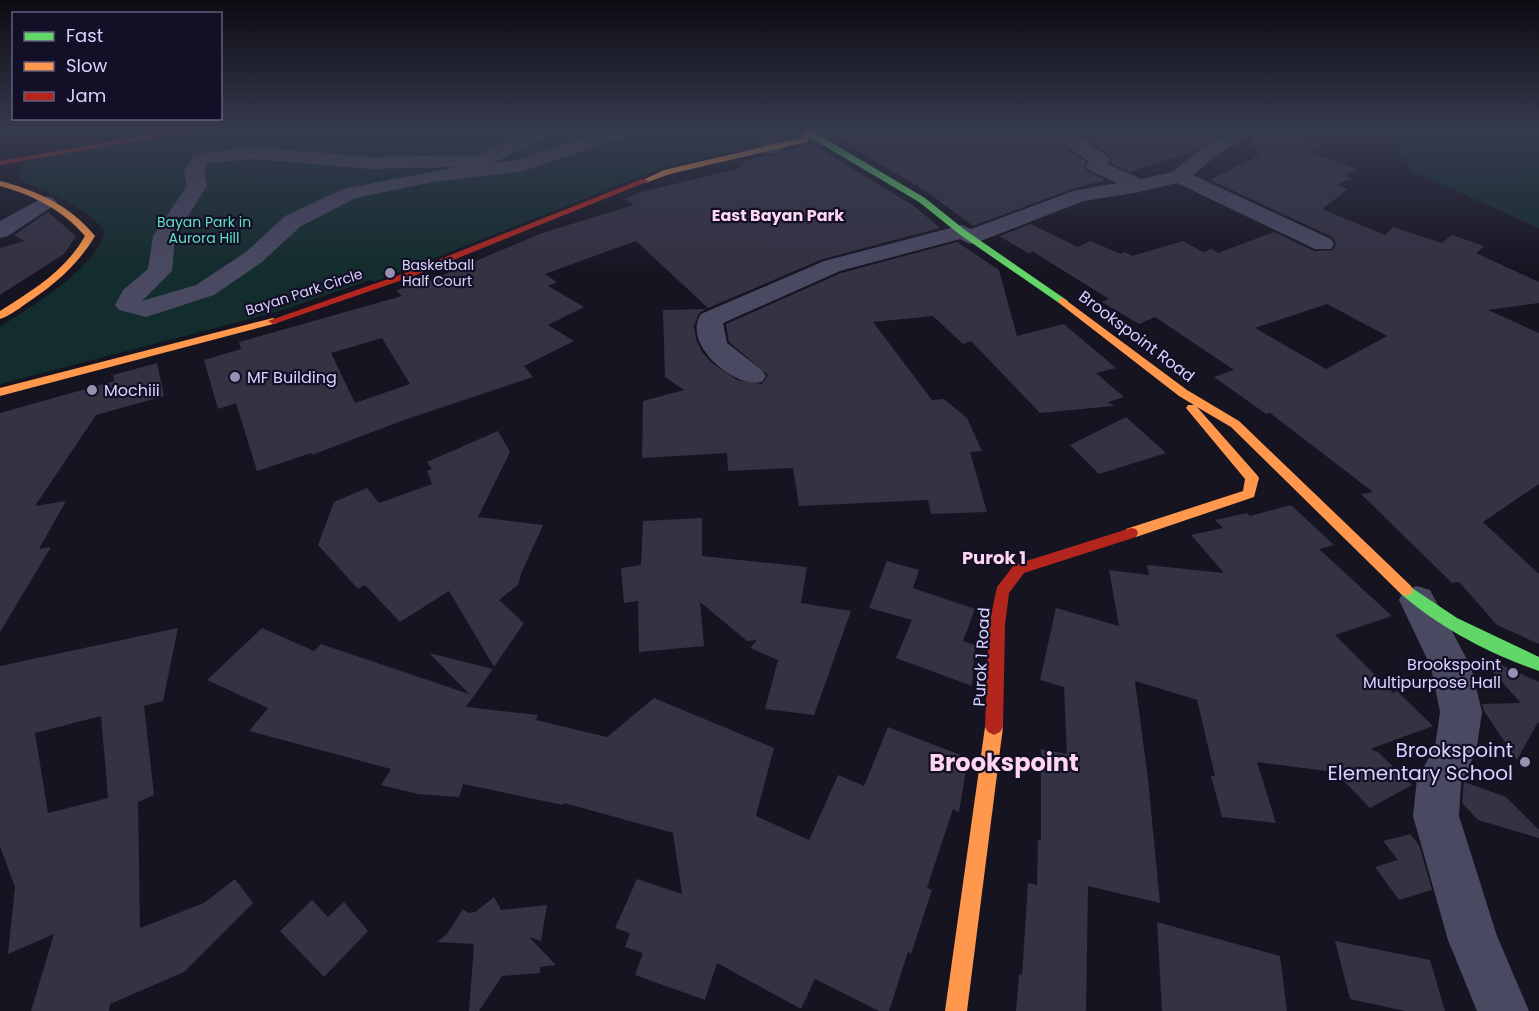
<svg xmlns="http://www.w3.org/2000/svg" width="1539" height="1011" viewBox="0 0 1539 1011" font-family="Poppins,sans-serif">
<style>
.green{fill:#132c2d}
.building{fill:#343243;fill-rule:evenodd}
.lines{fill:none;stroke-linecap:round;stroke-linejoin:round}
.street{fill:#4a4962;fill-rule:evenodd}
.fast{fill:#63d668;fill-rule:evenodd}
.slow{fill:#ff974d;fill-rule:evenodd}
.jam{fill:#b3261e;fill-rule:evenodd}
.poi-dot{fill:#9591b1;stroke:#130f26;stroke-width:2}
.labels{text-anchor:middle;stroke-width:4.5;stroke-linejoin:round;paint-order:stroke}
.far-park-label{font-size:14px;fill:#5fe0c0;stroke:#130f26}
.far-poi-label{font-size:14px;fill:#d9d4ff;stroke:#130f26;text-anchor:start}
.far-street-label{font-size:14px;fill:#d9d4ff;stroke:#130f26}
.far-quarter-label{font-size:16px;font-weight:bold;fill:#ffd6f0;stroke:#130f26}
.street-label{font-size:16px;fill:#d9d4ff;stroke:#130f26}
.poi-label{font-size:16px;fill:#d9d4ff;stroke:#130f26;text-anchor:start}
.neighbourhood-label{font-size:18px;font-weight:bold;fill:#ffd6f0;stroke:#130f26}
.near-poi-label{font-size:20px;fill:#d9d4ff;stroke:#130f26;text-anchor:end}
.near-quarter-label{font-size:24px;font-weight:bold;fill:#ffd6f0;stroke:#130f26}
</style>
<rect width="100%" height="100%" fill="#161421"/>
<g class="green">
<path d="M220,129H799V132L791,139L662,168L374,282L371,280L277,312L0,384V327C34,304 91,272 105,233C89,206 50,194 22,181L18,169L32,158Z"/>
<polygon points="1383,129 1539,129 1539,228 1412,171"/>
</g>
<g class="building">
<polygon points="823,129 1078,129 1079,134 1061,135 1061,145 1086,162 1084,166 1088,172 1105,180 1072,189 973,226 930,194"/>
<polygon points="1113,129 1231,129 1196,150 1130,172 1110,163 1112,160 1109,155 1087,140"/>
<path d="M1263,129H1278L1323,147L1311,153L1357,169L1344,175L1353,178L1337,185L1348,189L1322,209L1385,235L1393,227L1442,243L1452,235L1484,246L1476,253L1539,282V303L1488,310L1539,333V484L1483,522L1539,574V644L1497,625L1459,582L1452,583L1361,494L1373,492L1270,413L1266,414L1214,377L1234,370L1155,317L1139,324L1102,302L1109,299L1032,251L1030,254L999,236L1031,224L1078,247L1090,241L1121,254L1125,252L1132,256L1183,241L1203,252L1212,249L1218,253L1274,232L1314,251L1333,250L1336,243L1332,237L1210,180L1259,155L1251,137ZM1327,304L1387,336L1326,369L1255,328Z"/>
<path d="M812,144L914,206L940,228L823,259L708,308L636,241L608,251L545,274L557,282L548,286L584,307L548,325L574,341L524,366L533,377L404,420L312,455L311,453L257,471L236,403L218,409L204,360L241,349L239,342L402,296L396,290L429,281L542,233L634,205L624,199L641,192L740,168L746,161L767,155L775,157L784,151ZM382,338L410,384L355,403L331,353Z"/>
<polygon points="48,212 76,236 64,254 0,295 0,248 24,241 14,235"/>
<polygon points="957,242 999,270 1017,336 1064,324 1116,368 1096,373 1124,397 1108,402 1114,406 1040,413 971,341 963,344 933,316 873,322 932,400 944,399 967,418 982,451 970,452 987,512 931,514 928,500 799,506 793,468 728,471 727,453 642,458 643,401 684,390 665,377 663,310 706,309 699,313 694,326 696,339 702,352 712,363 737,380 762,384 768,375 729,342 726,324 841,273"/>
<polygon points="157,363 164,396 96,415 35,506 66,501 39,549 51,547 0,632 0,413 114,381 113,375"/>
<polygon points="1126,417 1166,453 1099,474 1070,445"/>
<polygon points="498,431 510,452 478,517 543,525 521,574 518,585 499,600 524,623 494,667 449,591 400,622 365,585 358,589 318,545 334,502 367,488 379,503 432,484 427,471 432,469 427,462"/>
<polygon points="1291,505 1334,545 1319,549 1392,616 1335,635 1393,693 1397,691 1433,726 1370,749 1378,752 1412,785 1370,808 1335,772 1257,762 1276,823 1222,817 1211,776 1215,776 1197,700 1135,681 1148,779 1160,903 1088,886 1086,1011 1016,1011 1019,974 1022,975 1028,883 1037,885 1038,840 1041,841 1041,749 1067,754 1064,687 1040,680 1056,608 1119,626 1109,570 1149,575 1147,565 1224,573 1191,535 1223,528 1215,520 1247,513 1250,516"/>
<polygon points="702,518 702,556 807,567 801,603 851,611 814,715 765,709 778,660 750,648 757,640 747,641 700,602 704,646 639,652 638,601 624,603 621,568 641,565 643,521"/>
<polygon points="887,561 919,570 913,588 975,609 963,641 975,645 972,686 896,658 912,620 869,608"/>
<path d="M178,628L163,701L144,706L154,795L138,802L140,928L204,903L235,879L253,903L184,972L110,1004L109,1011H31L54,934L8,954L15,887L0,846V666ZM101,716L108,798L48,813L35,733Z"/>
<polygon points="262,628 314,651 321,644 469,694 429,653 493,669 466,707 538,715 536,720 607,737 654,698 774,748 756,816 809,840 838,775 864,786 888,727 968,758 959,812 953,809 927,888 932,890 911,954 908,952 889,1011 879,1011 815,979 801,1009 717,963 705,1000 635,975 643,953 625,947 630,933 615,928 637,879 682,894 673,833 564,803 563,805 463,784 459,797 418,794 381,785 391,769 249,731 268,708 207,680"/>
<polygon points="1486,658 1539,682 1539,723 1538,722 1517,760 1484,711 1482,704 1521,703 1481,659"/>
<polygon points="1464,782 1506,797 1539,830 1539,838 1478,820 1462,803"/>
<polygon points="1410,834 1419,845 1432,890 1399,900 1375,867 1398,860 1383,841"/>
<polygon points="494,897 501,910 547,905 541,941 529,937 556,965 540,967 540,973 502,976 479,1011 469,1011 474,944 437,942 447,934 463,909 468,913 475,912"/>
<polygon points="312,900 328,917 344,902 368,931 324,977 280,931"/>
<polygon points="1157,922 1280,956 1287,1011 1162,1011"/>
<polygon points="1335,941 1430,960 1445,1011 1405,1011 1350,999"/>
</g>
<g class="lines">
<g class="street">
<path d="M533,129H562L493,163L517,160L612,129H640L637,133L520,172L432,182L356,198L301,226L262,262L214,295L146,317L119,310L115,305L123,290L148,269L153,236L187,186L184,172L194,154L254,147L371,157L479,155ZM254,159L371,169L456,167L343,189L285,216L246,252L196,285L142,301L172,271L175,236L207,186L204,172L208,163Z"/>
<polygon points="745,129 771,129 783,149 774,155 767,153 757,137"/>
<path d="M1237,129H1261L1217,155L1193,175L1331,239L1334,244L1331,249H1315L1177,183L1139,192L1084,201L978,242L970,244L960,239L840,271L723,323L727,343L762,370L766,376L762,382C734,389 681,343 701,314L824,261L962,225L971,229L1073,191L1117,183L1089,170L1086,166L1089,161L1063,144L1061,140L1063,136H1077L1107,156L1110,160L1107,164L1141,179L1172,172L1203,147Z"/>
<polygon points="46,196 53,198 57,202 53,206 8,236 0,238 0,221"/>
<polygon points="1417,586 1430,590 1471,667 1482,712 1476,752 1461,783 1459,816 1497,936 1529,1011 1477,1011 1448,940 1413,816 1417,779 1435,747 1440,712 1431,667 1399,600 1404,590"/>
</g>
<g class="fast">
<polygon points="806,131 812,131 925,198 965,230 1068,301 1067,303 1059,303 959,234 919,202 806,135"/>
<path d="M1406,584L1457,618L1539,657V671C1490,654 1440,628 1401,594L1399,590L1401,586Z"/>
</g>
<g class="slow">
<polygon points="805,129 813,129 807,142 670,174 645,183 641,181 664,170 801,138"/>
<path d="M0,181C36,190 71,206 95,236C77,266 53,286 24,305C17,310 9,316 0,319V311C33,290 65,271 85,236C63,210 33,195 0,186Z"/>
<polygon points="1063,298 1187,390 1239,421 1411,586 1413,590 1411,594 1406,596 1401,594 1231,427 1197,407 1257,475 1259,478 1254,497 1136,537 1126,537 1124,533 1126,529 1243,491 1245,479 1186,408 1188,405 1194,405 1179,396 1059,303 1059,299"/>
<polygon points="273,318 278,321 277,323 0,396 0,388"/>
<polygon points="994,719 1000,722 1003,727 967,1011 945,1011 985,727 988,722"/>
</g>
<g class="jam">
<polygon points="184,129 203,129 0,165 0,161"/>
<polygon points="642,179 649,181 411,277 277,323 273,324 268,321 405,273"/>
<polygon points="1131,528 1136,529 1138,533 1136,537 1024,573 1009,593 1005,625 1003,727 1000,732 994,735 988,732 985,727 989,625 997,587 1014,565"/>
</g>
</g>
<linearGradient id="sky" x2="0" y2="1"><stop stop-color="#0c0b12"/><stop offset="0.48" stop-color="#363a4e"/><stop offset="1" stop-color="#363a4e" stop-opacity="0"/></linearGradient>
<rect width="1539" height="271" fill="url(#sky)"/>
<g class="poi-dot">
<circle cx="390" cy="273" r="6"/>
<circle cx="235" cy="377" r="6"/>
<circle cx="92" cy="390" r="6"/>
<circle cx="1513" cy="673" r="6"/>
<circle cx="1525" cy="762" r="6"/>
</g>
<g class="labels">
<g class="far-park-label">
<text x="204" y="227">Bayan Park in<tspan x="204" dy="16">Aurora Hill</tspan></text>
</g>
<g class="far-poi-label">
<text x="402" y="270">Basketball<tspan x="402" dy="16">Half Court</tspan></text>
</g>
<g class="far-street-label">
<text transform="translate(304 292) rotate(-18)" y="5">Bayan Park Circle</text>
</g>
<g class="far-quarter-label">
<text x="778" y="221">East Bayan Park</text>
</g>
<g class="street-label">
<text transform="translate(1137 336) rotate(37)" y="6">Brookspoint Road</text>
<text transform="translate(981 657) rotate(-87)" y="6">Purok 1 Road</text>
</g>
<g class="poi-label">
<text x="247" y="383">MF Building</text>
<text x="104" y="396">Mochiii</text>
<text x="1501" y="670" text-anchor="end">Brookspoint<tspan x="1501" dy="18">Multipurpose Hall</tspan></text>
</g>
<g class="neighbourhood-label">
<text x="994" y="564">Purok 1</text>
</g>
<g class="near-poi-label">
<text x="1513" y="757">Brookspoint<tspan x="1513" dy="23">Elementary School</tspan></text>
</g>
<g class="near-quarter-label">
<text x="1004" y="771">Brookspoint</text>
</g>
</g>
<rect x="12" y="12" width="210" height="108" fill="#130f26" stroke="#625e7d" stroke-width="1.5"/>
<rect x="24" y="32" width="30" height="9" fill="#63d668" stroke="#625e7d" stroke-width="1.5"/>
<text x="66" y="42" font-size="18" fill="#d9d4ff">Fast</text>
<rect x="24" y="62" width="30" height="9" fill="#ff974d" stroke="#625e7d" stroke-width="1.5"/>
<text x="66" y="72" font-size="18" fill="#d9d4ff">Slow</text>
<rect x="24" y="92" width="30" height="9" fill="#b3261e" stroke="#625e7d" stroke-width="1.5"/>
<text x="66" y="102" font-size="18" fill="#d9d4ff">Jam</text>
</svg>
